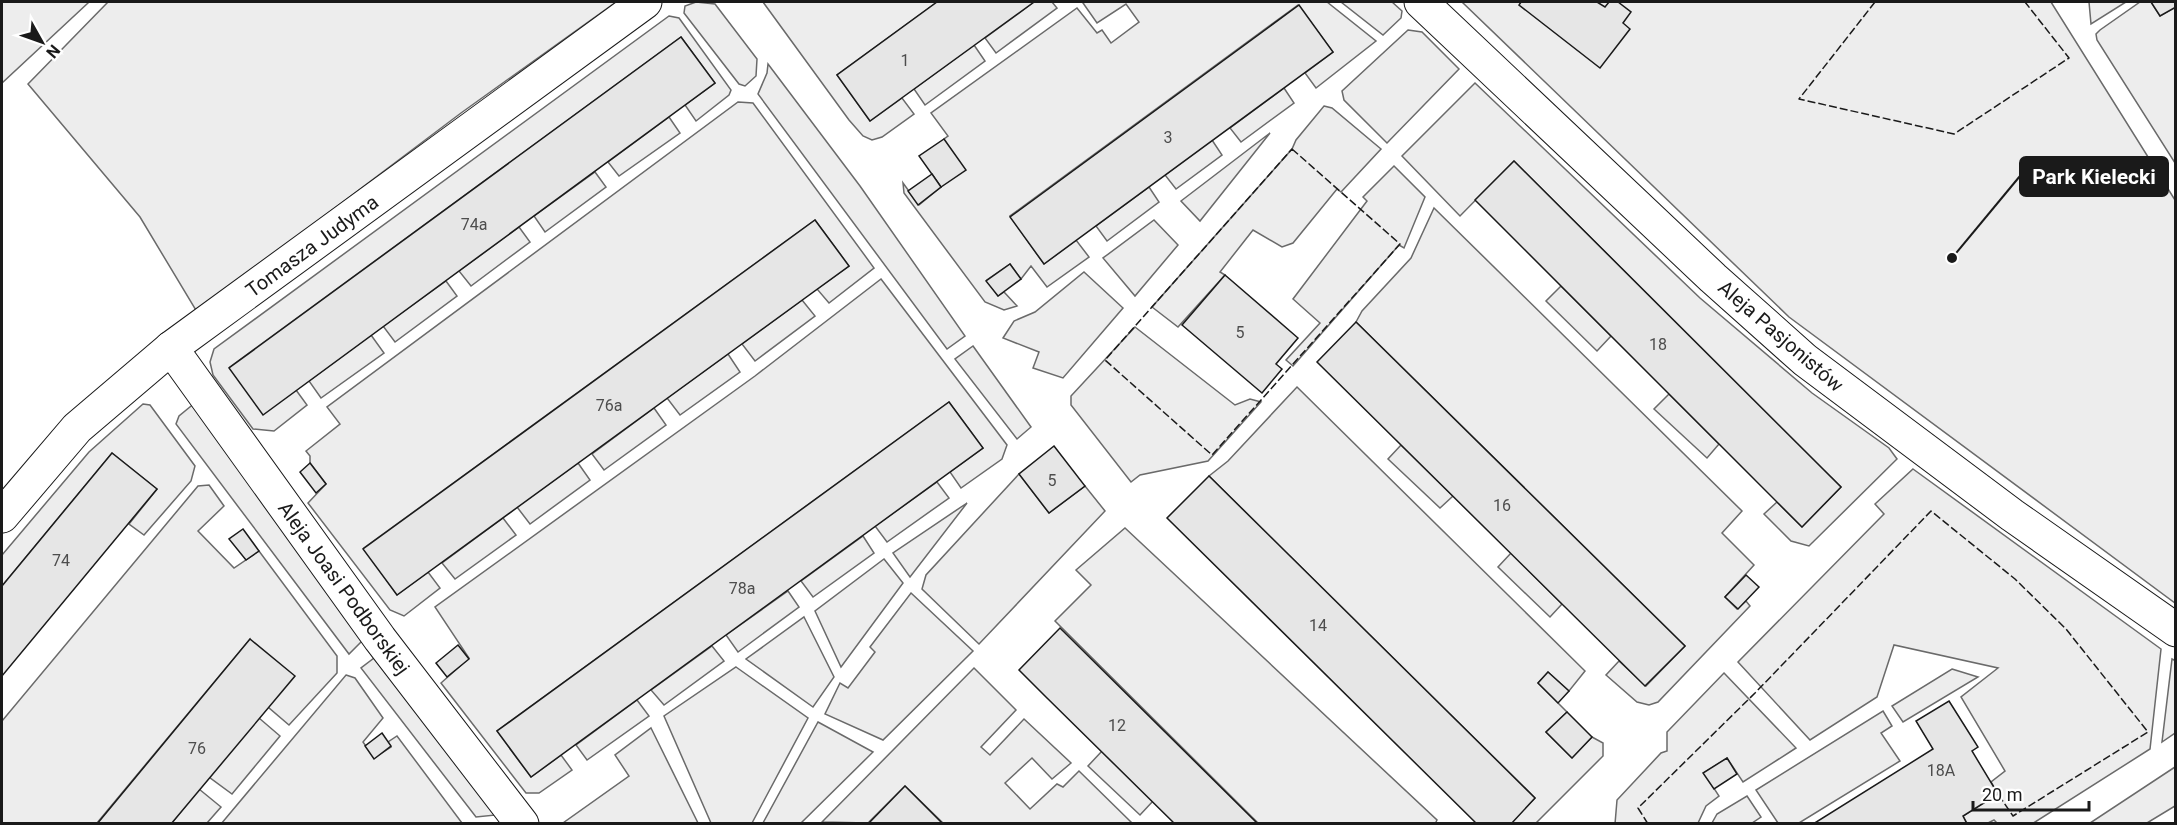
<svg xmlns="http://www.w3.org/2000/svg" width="2177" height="825" viewBox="0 0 2177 825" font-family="Roboto,sans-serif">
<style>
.built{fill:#ededed;stroke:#6a6a6a;stroke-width:1.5}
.building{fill:#e6e6e6;stroke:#1a1a1a;stroke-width:1.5}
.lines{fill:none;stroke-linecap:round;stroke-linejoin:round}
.minor-casing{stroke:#1a1a1a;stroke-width:35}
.minor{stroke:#fff;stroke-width:33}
.fence{stroke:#1a1a1a;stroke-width:1.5;stroke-dasharray:8 3;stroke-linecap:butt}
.labels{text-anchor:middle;stroke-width:4.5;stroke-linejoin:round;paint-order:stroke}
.number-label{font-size:16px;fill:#4d4d4d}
.street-label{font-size:20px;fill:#1a1a1a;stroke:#fff}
.leader{fill:none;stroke:#1a1a1a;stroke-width:2}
.callout-dot{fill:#1a1a1a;stroke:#fff;stroke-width:2}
.callout{fill:#1a1a1a;stroke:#1a1a1a;stroke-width:2}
.callout-label{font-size:21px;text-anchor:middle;font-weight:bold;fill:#fff}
</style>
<rect width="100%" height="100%" fill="#fff"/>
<g class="built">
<polygon points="2,2 87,2 88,3 2,83"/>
<polygon points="108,2 616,2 461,113 197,312 140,217 28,84"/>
<polygon points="696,2 715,4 757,59 756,76 745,86 739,84 684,13 685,6"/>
<polygon points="763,2 937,2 837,75 870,121 902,98 914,114 882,137 872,140 863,136 849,120"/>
<polygon points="1034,2 1052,2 1057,8 996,53 985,38"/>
<polygon points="1085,2 1327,2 1376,41 1316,88 1305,73 1333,52 1298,5 1010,216 1044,264 1076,240 1089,257 1047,287 1031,266 1021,279 1010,264 987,280 998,296 1004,292 1017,306 1004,310 985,302 904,193 903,183 919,205 941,187 944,139 948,136 931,113 1077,8 1097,33 1102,30 1111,43 1139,22 1126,4 1097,23 1083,3"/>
<polygon points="1341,2 1392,2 1402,11 1401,18 1383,35"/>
<polygon points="1462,2 2051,2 2175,200 2175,603 1789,317"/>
<polygon points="2089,2 2126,2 2091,24"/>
<polygon points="2140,2 2151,2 2160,16 2175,7 2175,163 2097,40 2096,34 2100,30"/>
<polygon points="669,16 679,18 731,90 729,95 696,121 685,105 715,83 681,37 230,367 296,390 307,405 274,431 253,429 213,375 210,362 214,349"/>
<polygon points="1408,30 1422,32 1459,69 1387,143 1344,100 1342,91"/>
<polygon points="974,45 985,61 925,105 914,89"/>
<polygon points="768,64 860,186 965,336 947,349 758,94 767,73"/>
<polygon points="1475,83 1700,298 1812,393 1889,448 1897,459 1809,546 1791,541 1764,514 1777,502 1802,527 1841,487 1514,161 1460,216 1402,156"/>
<polygon points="1284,88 1294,103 1241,142 1230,128"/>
<polygon points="738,102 753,103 874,268 829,303 817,289 849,266 815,220 364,548 397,595 428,572 440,588 404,616 390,610 308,503 326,484 310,463 310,456 306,451 340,424 327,407"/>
<polygon points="1324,106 1332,108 1381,149 1341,192 1337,189 1293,243 1282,247 1253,230 1220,272 1225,275 1178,327 1152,307 1292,149 1296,140"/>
<polygon points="669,117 680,133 619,176 608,162"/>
<polygon points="1270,133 1200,221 1181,201"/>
<polygon points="1212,140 1222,155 1176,189 1165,175"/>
<polygon points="1394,166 1425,197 1404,248 1399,245 1293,366 1286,360 1320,323 1293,299 1367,201 1363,197"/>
<polygon points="595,172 606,187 545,232 534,216"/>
<polygon points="1149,187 1159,202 1107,241 1096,226"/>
<polygon points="1434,208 1742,511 1722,533 1754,565 1725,597 1737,609 1746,601 1750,606 1658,702 1649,705 1637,702 1606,675 1619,661 1646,686 1685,646 1356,322 1362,311 1411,258"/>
<polygon points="1154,220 1178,245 1135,296 1103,258"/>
<polygon points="519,227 530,242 471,286 459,271"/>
<polygon points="1084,272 1123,308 1063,378 1033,368 1039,352 1003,338 1014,321 1035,312"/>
<polygon points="881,279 1007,445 1002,459 961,488 950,472 983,448 949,402 497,731 531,777 561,755 572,770 539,793 526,793 441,683 469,658 435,607 755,376"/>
<polygon points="446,281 457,296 395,342 383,326"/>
<polygon points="1561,286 1611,336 1597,351 1546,301"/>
<polygon points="802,300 815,316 755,361 742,344"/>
<polygon points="1135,327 1235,405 1250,399 1261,402 1208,461 1140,475 1131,482 1071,405 1071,396"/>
<polygon points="371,335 384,353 321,398 309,381"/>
<polygon points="973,346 1031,427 1017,439 955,359"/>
<polygon points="728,354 740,372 680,415 667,398"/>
<polygon points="1297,387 1585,671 1569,691 1548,672 1538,683 1567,712 1546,732 1572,758 1592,737 1603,743 1603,756 1536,823 1511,823 1535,798 1209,476 1228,461"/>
<polygon points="1669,394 1719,444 1707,458 1654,409"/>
<polygon points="196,402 367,636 349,654 176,424 179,416"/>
<polygon points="143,404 150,405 195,466 191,481 144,535 129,524 157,489 112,453 2,586 2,555 89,452"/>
<polygon points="654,408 666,425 604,470 592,454"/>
<polygon points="1401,445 1453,496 1440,508 1388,459"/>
<polygon points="578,463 590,480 530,524 517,507"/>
<polygon points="1913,469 2161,649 2150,749 2032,824 1997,823 1994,820 1988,823 1967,823 1963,816 1998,794 1991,782 2005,771 1961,697 1998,668 1894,645 1877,697 1810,740 1738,662 1884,514 1875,504"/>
<polygon points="1019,474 1049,513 1085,486 1105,511 979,644 922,589 926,575"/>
<polygon points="937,482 949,498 887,542 875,526"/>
<polygon points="209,485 224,506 198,531 234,568 259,551 337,656 337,673 289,725 268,707 250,639 97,823 2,824 2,721 198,486"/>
<polygon points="967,503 910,577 893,553"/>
<polygon points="503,518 516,535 455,579 442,563"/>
<polygon points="1125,528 1437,820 1435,824 1258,823 1055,621 1091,585 1076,570"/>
<polygon points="863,536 874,553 813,597 801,581"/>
<polygon points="1511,553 1562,604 1550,617 1498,567"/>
<polygon points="884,559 903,583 841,667 815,611"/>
<polygon points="788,591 799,607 738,652 726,635"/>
<polygon points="911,593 973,651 883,740 825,714 840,683 848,688 875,652 870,647"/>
<polygon points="804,617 834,677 813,707 746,659"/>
<polygon points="712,646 724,661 664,705 651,690"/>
<polygon points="378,655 496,815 476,817 361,668"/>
<polygon points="2172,659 2176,661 2175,733 2162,742"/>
<polygon points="736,667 808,718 752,823 711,823 664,716"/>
<polygon points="974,668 1016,710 981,747 990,755 1024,719 1071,763 1052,779 1032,758 1005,783 1030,809 1057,784 1063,787 1079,771 1132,823 943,823 905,786 868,823 822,822"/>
<polygon points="1952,669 1978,677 1903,722 1892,706"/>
<polygon points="1724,673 1796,748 1743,782 1727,758 1704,773 1719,796 1706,806 1698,823 1615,824 1617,800 1661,753 1667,751 1667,732"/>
<polygon points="346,675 355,678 383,718 363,742 374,758 391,747 388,742 397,736 462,823 221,824"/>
<polygon points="637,700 649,716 587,760 576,745"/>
<polygon points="1883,711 1892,726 1881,733 1900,761 1799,823 1778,823 1756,790"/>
<polygon points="259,718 280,736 232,794 209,777"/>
<polygon points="818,722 873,752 801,823 763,823"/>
<polygon points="651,728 698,823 563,823 629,776 615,755"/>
<polygon points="1102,751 1153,801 1140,815 1088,766"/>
<polygon points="2175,767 2175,806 2147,823 2090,823"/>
<polygon points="199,789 221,807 207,823 171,824"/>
<polygon points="1747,796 1761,817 1752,823 1712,823 1717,814"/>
</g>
<g class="building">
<polygon points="937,2 1034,2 870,121 837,75"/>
<polygon points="1521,2 1597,2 1605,7 1609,2 1618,2 1631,12 1623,23 1630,29 1600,68 1519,5"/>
<polygon points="2151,2 2176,2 2176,7 2160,16"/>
<polygon points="1299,5 1333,52 1044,264 1010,217"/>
<polygon points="681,37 715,83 263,415 229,368"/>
<polygon points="944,139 966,170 941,187 919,156"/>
<polygon points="1514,161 1841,487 1802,527 1475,200"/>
<polygon points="932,174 941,187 918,205 908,191"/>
<polygon points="815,220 849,266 397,595 363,549"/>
<polygon points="1010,264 1021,279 998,296 986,281"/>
<polygon points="1225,275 1298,338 1276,364 1282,369 1262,393 1182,325"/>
<polygon points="1356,322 1685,646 1645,686 1317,362"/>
<polygon points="949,402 983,448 531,777 497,731"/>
<polygon points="1054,446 1085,486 1049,513 1019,474"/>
<polygon points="112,453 157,489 2,676 2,586"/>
<polygon points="310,463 326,484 316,493 300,472"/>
<polygon points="1209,476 1535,798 1511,824 1477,824 1167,518"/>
<polygon points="243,529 259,551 246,560 229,539"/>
<polygon points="1746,575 1759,587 1738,609 1725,597"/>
<polygon points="1060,628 1258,824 1175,824 1046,697 1019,670"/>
<polygon points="250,639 295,676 171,824 97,824"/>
<polygon points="458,645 469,659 447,677 436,663"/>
<polygon points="1548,672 1569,691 1558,703 1538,683"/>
<polygon points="1949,701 1978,747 1972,751 1998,794 1963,816 1967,824 1813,824 1933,749 1916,721"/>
<polygon points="1567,712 1592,737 1572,758 1546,732"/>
<polygon points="382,733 391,746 374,759 365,746"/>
<polygon points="1727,758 1737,774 1714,789 1703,773"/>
<polygon points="905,786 943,824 868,824"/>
</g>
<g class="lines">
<g class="minor-casing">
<g id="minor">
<polyline points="1421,2 1713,278 1805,360 2012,515 2176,630"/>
<polyline points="171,348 380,639 522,824"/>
<polyline points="2,516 77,428 171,348 645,2"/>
</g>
</g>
<use href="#minor" class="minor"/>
<g class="fence">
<polyline points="1875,2 1799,99 1954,134 2069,58 2025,2"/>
<polygon points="1292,149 1400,244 1212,455 1105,360"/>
<polyline points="1648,824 1638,808 1755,693 1931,511 2015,579 2066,629 2148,732 2013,816 1998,794"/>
</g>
</g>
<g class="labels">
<g class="number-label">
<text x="905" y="66">1</text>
<text x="1168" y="143">3</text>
<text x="474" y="230">74a</text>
<text x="1240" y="338">5</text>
<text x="1658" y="350">18</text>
<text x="609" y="411">76a</text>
<text x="1052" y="486">5</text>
<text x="1502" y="511">16</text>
<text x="61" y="566">74</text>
<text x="742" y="594">78a</text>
<text x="1318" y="631">14</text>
<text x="1117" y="731">12</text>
<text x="197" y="754">76</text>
<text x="1941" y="776">18A</text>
</g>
<g class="street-label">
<text transform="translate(312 246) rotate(-36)" y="7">Tomasza Judyma</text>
<text transform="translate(1781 336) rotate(41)" y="7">Aleja Pasjonistów</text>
<text transform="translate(344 588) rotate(54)" y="7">Aleja Joasi Podborskiej</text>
</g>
</g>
<path class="leader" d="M1952 258L2020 176"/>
<circle class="callout-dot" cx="1952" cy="258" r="6"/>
<rect class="callout" x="2020" y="157" width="148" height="39" rx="6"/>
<g class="callout-label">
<text x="2094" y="184">Park Kielecki</text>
</g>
<rect width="2177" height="825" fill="none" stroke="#1a1a1a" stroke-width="6"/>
<g transform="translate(42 42) rotate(130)" stroke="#ffffff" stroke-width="4.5" paint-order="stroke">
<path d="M0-4.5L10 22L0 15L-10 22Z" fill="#1a1a1a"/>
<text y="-9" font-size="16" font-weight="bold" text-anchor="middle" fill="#1a1a1a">N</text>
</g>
<path d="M1973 801v9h116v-9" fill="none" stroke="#1a1a1a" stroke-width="3"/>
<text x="1982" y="801" font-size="18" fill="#1a1a1a" stroke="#ffffff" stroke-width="4.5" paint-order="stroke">20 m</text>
</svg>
